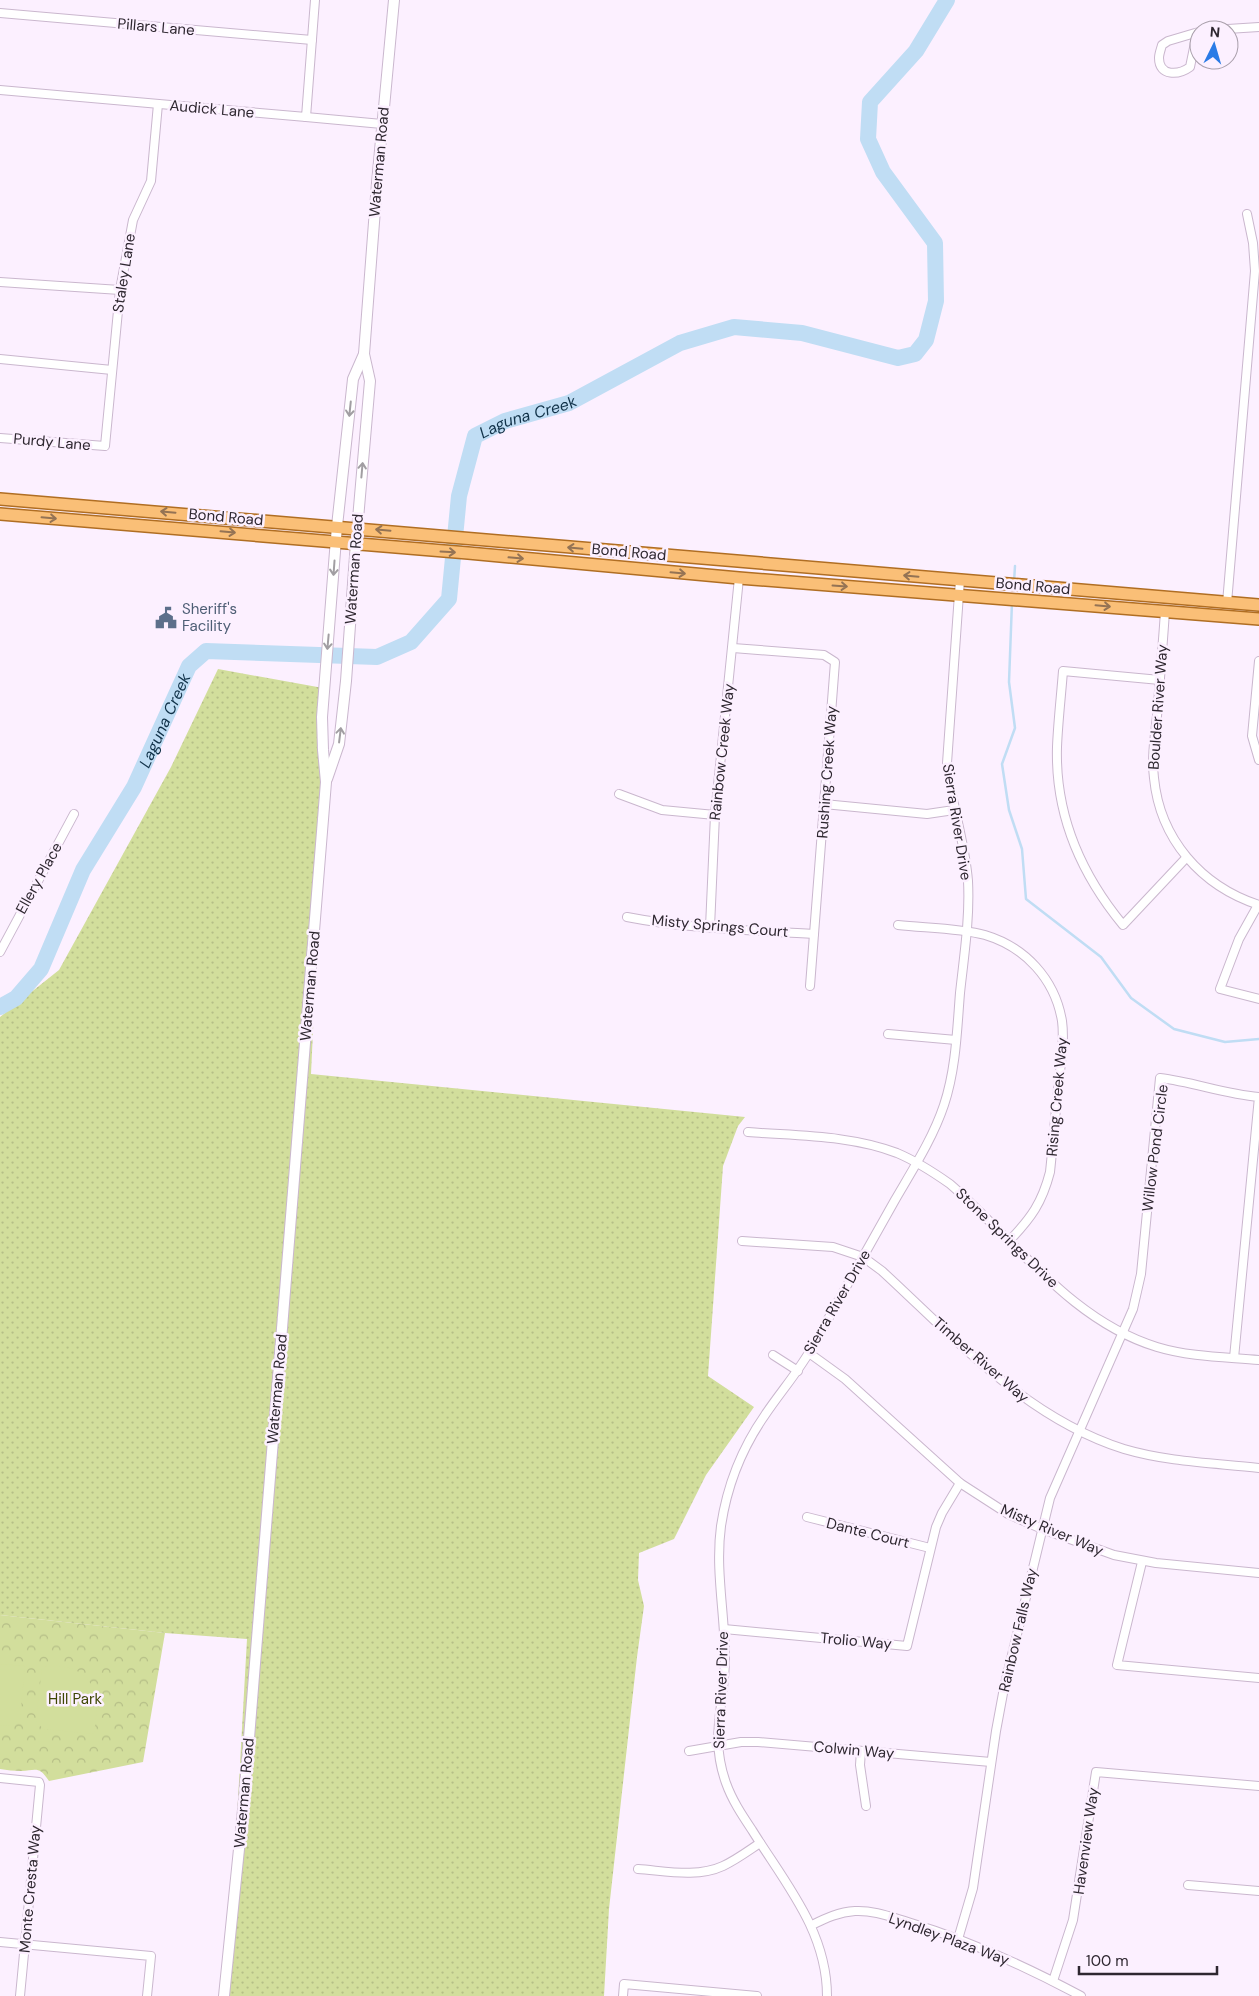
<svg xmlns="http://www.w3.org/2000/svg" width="1259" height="1996" viewBox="0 0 1259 1996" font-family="'DM Sans',sans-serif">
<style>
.grass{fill:url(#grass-dots)}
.park{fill:url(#park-crowns)}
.garden{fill:#d2de9c}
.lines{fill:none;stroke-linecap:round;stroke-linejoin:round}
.stream{stroke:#c0ddf4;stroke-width:2.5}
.river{stroke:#c0ddf4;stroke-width:16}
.minor-casing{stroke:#cab7ce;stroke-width:10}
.secondary-casing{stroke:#cab7ce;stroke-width:12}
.primary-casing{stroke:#b06e23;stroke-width:14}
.minor{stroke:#fff;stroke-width:8}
.secondary{stroke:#fff;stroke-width:10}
.primary{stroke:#fabf77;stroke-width:11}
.oneway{stroke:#a19ea2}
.oneway2{stroke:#947354}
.labels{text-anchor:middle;stroke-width:5;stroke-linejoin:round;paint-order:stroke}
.street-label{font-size:15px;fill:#2e2730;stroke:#fcf0ff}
.service-label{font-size:15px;fill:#4e5e75;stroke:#fcf0ff;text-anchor:start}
.park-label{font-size:15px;fill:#3e4603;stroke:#fcf0ff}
.water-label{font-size:16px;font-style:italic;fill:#103148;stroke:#fcf0ff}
</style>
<defs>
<pattern id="grass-dots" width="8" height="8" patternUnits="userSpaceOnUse" patternTransform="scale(1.25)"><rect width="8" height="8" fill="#d2de9c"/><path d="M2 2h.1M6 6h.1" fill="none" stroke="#b5be87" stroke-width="1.8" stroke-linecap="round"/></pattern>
<pattern id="park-crowns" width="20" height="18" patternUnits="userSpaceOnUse" patternTransform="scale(1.25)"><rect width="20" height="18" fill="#d2de9c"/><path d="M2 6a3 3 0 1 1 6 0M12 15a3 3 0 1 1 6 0" fill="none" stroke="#b5be87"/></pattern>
</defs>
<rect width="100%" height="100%" fill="#fcf0ff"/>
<polygon class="grass" points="218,669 323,688 323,816 311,1074 745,1117 738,1126 723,1166 708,1376 754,1407 706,1475 674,1539 639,1553 638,1580 644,1606 637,1657 609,1909 604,1996 227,1996 247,1639 165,1633 0,1615 0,1017 59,970 171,767"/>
<path class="park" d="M0,1615L165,1633L143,1762L49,1781C39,1766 37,1770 21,1771C14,1771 7,1770 0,1769Z"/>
<g class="garden">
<polygon points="0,1664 25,1666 20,1719 10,1726 0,1725"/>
<path d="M42,1667C51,1667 64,1666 73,1669C101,1681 98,1709 94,1734L43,1729L36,1721Z"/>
</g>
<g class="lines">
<g class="stream">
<polyline points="1014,582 1015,566"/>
<polyline points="1012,602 1009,682 1015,728 1002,764 1009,810 1022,849 1026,899 1101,957 1131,998 1174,1029 1225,1042 1259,1039"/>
</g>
<path class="river" id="s1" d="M0,1007L16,998L41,969L83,870L134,787L189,666L206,651L377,657L411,642L449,599L459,496L475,436L505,421L569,403L680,343L734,327L802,333L898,358L915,354L926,340L936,301L935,243L883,172L868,139L870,102L916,51L947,0"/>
<g class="minor-casing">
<g id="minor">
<polyline points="0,13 312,40"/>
<polyline points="1212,30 1259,27"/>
<path d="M1197,33L1190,67C1179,75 1159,77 1159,58C1159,54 1161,49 1162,45L1168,41L1195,33L1199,32"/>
<polyline points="0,90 306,117 315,0"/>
<polyline points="306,117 382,124"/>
<polyline points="0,282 120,290"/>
<polyline points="0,359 112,370"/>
<polyline points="0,438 105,446 120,290 133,220 151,181 158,104"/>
<polyline points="1227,603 1255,271 1253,243 1247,214"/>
<path d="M1165,611C1163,643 1160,674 1158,706C1156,729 1151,755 1154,778C1160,839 1201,886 1259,905"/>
<polyline points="733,648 824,655 835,662 810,986"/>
<polyline points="1259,661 1252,736 1259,760"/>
<path d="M1160,680L1063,671C1061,697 1058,722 1057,747C1055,815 1081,874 1123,925L1186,858"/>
<polyline points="619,794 662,810 715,815"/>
<polyline points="824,804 927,814 954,810"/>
<polyline points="1258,905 1239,939 1220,989 1259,999"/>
<path d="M627,917C688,929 752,930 814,934"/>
<path d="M898,925C925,928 959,928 985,935C1025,947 1055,979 1062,1021C1065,1043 1060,1067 1058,1089C1055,1117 1053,1144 1050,1172C1042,1203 1031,1218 1010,1240"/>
<polyline points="710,927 715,815 739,578"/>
<polyline points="0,952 74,814"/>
<polyline points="888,1034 956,1040"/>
<path d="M748,1132C797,1136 850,1135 897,1153C916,1161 933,1172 950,1184C1016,1241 1071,1321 1157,1347C1190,1357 1225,1357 1259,1360"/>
<path d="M742,1241L833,1247L863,1257L882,1271C956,1339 1026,1418 1124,1449C1168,1462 1214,1463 1259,1468"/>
<polyline points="809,1353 845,1379 960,1483 1008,1514 1042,1529 1114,1555 1156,1563 1259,1573"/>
<polyline points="773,1355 798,1371"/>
<polyline points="807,1517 930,1548"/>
<polyline points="1142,1562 1117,1665 1259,1678"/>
<polyline points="724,1629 907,1646 936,1527 942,1513 960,1483"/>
<polyline points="689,1751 741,1742 758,1742 991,1762"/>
<polyline points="861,1751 860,1765 866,1806"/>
<polyline points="0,1778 39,1782 40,1785 20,1996"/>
<path d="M638,1869C666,1871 697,1878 723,1866C736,1860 748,1851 760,1843"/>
<polyline points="1188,1885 1259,1891"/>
<path d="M812,1925C826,1918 839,1912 855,1911C873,1910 891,1917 908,1922C968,1940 1025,1966 1081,1996"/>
<path d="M958,1939L973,1888L996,1731L1004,1688L1050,1498L1133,1309L1141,1274L1160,1078C1193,1082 1225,1094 1259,1097L1234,1358"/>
<polyline points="0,1942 151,1956 147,1996"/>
<polyline points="1053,1981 1073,1920 1096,1772 1259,1786"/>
<polyline points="623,1996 624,1984 757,1996"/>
<path d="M827,1996C827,1931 785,1883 752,1830C742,1815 732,1800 726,1783C709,1736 725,1705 725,1658C725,1614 715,1570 721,1526C727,1486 742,1448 765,1415C781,1391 800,1370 814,1344C841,1296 868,1248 895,1200C913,1169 933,1138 944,1105C956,1069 957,1030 960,993C964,956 970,918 968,881C965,841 951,803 947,763L960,580"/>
</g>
</g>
<g class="secondary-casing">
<g id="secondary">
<polyline points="327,779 339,744 346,681 356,542 370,381 364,354 377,183 394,0"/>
<polyline points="224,1996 244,1800 326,782 323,750 322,717 337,526 353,379 364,354"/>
</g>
</g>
<g class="primary-casing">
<g id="primary">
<polyline points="0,499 1259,605"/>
<polyline points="0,514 468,553 739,578 1259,619"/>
</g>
</g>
<use href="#minor" class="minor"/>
<use href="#secondary" class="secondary"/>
<use href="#primary" class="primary"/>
</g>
<defs><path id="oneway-shaft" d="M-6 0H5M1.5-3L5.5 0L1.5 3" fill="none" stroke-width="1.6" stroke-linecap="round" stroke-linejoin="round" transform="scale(1.25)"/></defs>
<g class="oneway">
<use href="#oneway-shaft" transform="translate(350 409) rotate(96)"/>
<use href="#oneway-shaft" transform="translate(362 470) rotate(-85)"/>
<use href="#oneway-shaft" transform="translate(334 568) rotate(94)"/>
<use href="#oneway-shaft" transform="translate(328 642) rotate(95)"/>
<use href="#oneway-shaft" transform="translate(340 735) rotate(-83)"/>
</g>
<g class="oneway2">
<use href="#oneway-shaft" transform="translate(168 512) rotate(-175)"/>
<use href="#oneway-shaft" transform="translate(49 518) rotate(5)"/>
<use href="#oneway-shaft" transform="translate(383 530) rotate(-175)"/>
<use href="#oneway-shaft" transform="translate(228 532) rotate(5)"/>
<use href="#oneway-shaft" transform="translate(575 548) rotate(-175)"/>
<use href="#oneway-shaft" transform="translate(448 552) rotate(3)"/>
<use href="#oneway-shaft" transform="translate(516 558) rotate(5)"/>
<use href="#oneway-shaft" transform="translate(678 573) rotate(5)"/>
<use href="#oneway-shaft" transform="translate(911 576) rotate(-175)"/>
<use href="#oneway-shaft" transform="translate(840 586) rotate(4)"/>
<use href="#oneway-shaft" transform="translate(1103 606) rotate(5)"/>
</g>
<defs>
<g id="civic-bare" transform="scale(1.725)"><path d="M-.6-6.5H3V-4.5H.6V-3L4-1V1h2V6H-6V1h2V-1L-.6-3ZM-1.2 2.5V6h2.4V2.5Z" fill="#5c6f8a" stroke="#fcf0ff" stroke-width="2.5" paint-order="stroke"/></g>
</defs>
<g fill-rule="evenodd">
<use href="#civic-bare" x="166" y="618"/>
</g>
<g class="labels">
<g class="street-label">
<text transform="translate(156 27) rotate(5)" y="5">Pillars Lane</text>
<text transform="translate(212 109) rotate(5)" y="5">Audick Lane</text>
<text transform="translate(379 162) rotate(-85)" y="5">Waterman Road</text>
<text transform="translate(124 273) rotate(-81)" y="5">Staley Lane</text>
<text transform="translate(52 442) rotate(5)" y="5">Purdy Lane</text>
<text transform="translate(226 517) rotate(5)" y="5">Bond Road</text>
<text transform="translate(629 552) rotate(5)" y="5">Bond Road</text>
<text transform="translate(354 569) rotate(-86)" y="5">Waterman Road</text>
<text transform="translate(1033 586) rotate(5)" y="5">Bond Road</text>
<text transform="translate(1158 707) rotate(-86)" y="5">Boulder River Way</text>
<text transform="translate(722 752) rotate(-84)" y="5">Rainbow Creek Way</text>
<text transform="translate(827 772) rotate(-86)" y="5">Rushing Creek Way</text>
<text transform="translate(957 822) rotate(81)" y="5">Sierra River Drive</text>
<text transform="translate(39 878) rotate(-61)" y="5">Ellery Place</text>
<text transform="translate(720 926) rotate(5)" y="5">Misty Springs Court</text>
<text transform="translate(310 986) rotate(-85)" y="5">Waterman Road</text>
<text transform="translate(1057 1097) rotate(-85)" y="5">Rising Creek Way</text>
<text transform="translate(1155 1148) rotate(-83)" y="5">Willow Pond Circle</text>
<text transform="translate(1007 1238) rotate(44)" y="5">Stone Springs Drive</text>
<text transform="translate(837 1302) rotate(-60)" y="5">Sierra River Drive</text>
<text transform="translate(981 1360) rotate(41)" y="5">Timber River Way</text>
<text transform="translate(277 1389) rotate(-85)" y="5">Waterman Road</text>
<text transform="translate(1052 1530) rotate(23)" y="5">Misty River Way</text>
<text transform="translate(868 1533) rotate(14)" y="5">Dante Court</text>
<text transform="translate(1018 1630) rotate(-77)" y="5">Rainbow Falls Way</text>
<text transform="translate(856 1641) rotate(5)" y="5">Trolio Way</text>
<text transform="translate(721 1690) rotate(-88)" y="5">Sierra River Drive</text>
<text transform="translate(854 1750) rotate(5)" y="5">Colwin Way</text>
<text transform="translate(244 1793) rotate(-85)" y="5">Waterman Road</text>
<text transform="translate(1086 1841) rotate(-82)" y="5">Havenview Way</text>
<text transform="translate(30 1889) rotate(-85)" y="5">Monte Cresta Way</text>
<text transform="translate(949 1939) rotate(20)" y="5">Lyndley Plaza Way</text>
</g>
<g class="service-label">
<text x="182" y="614">Sheriff's<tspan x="182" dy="17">Facility</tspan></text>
</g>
<g class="park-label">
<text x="75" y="1704">Hill Park</text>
</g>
<g class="water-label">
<text dy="6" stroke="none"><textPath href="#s1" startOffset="905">Laguna Creek</textPath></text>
<text dy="6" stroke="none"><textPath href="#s1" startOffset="335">Laguna Creek</textPath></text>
</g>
</g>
<g transform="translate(1214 45) rotate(5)"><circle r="24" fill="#fcf0ff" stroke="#aaa0ac"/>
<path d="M0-4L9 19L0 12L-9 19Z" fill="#2a7be6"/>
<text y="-8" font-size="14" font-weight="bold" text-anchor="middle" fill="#2e2730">N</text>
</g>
<path d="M1079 1966v8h138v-8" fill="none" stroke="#2e2730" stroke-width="2.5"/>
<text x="1086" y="1966" font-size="15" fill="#2e2730" stroke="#fcf0ff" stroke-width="4" paint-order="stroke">100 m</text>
</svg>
